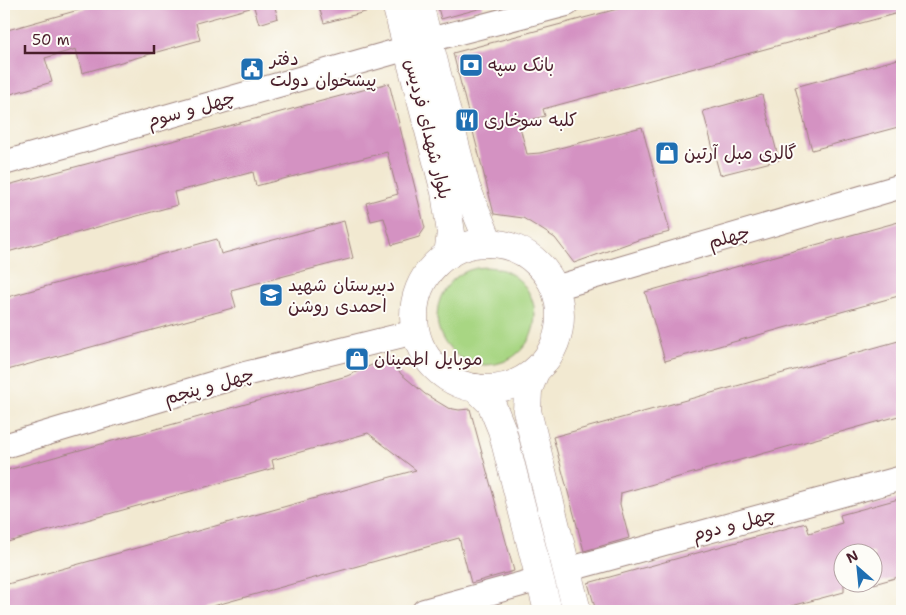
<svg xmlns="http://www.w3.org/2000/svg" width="906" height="615" viewBox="0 0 906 615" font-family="'Shantell Sans','Playpen Sans Arabic',sans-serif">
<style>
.green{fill:#a8d683;stroke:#797a57}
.building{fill:#d492c2}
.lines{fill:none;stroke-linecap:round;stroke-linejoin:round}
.minor-casing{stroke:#9e847e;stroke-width:26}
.major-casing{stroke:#9e847e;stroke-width:29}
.minor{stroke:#fff;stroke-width:24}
.major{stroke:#fff;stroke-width:28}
.labels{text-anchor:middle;stroke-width:4;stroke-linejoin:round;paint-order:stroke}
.poi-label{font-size:18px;fill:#4a1f2b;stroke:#fdfcf7;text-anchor:start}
.street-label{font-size:18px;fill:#4a1f2b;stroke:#fdfcf7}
</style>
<rect width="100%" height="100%" fill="#fdfcf7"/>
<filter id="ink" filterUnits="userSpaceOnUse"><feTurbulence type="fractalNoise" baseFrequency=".02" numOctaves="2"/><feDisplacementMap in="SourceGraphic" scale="10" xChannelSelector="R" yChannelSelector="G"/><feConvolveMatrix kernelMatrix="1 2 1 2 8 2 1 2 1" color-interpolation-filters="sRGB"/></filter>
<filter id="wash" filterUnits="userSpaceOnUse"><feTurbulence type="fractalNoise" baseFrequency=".0096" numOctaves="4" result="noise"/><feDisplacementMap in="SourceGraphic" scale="20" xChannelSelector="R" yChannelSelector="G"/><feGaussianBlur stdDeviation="1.12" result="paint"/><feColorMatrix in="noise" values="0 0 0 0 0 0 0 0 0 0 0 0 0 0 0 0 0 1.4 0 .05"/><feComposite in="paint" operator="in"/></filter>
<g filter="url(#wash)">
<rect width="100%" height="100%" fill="#f2e9d1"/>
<circle class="green" cx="486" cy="316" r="49"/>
<g id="blocks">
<g class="building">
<polygon points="100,4 249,4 250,8 196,23 200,40 82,73 76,49 45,58 52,82 4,96 4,31"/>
<polygon points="253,4 274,4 278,18 259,24"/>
<polygon points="318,4 379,4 380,8 324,23"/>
<polygon points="437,4 482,4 482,8 441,19"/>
<polygon points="636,4 902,4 902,12 543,109 545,116 519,123 527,154 540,153 642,127 670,232 638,240 574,263 555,238 541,229 523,218 494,214 453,53"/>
<polygon points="902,58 902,126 812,150 795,87"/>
<polygon points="389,83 425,228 419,237 392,245 384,218 371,221 366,203 398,194 387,152 256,186 253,172 203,185 174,192 177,205 4,253 4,186"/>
<polygon points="762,95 779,160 720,175 703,111"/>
<polygon points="344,221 353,258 231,290 236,307 4,371 4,298 217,239 221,254"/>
<polygon points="902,221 902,295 665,361 645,292"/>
<polygon points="902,340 902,415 621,493 620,504 629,538 584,551 553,437"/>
<polygon points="390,357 401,374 425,394 448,408 459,410 470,409 514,571 471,583 459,538 195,611 4,611 4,585 416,470 368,433 272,460 274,468 4,543 4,471 347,376"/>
<polygon points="902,498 902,576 874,584 874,552 844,552 844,592 773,611 596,611 588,583 806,523 809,533 842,523 840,515"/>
</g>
</g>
</g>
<g filter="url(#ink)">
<use href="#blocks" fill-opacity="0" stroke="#9e847e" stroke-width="1"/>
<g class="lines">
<g class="minor-casing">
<g id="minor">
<polyline points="429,40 567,4"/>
<polyline points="4,163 408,48"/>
<polyline points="555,288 902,186"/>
<polyline points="4,446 245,374 415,332"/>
<polyline points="566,570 902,478"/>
<polyline points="424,611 540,579"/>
</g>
</g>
<g class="major-casing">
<g id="major">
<polyline points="396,4 445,192 451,233 448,255"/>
<polyline points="419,4 466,187 489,243"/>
<circle cx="487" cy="316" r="73"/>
<polyline points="535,372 528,390 527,411 577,611"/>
<polyline points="476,388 491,403 502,430 548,611"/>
</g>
</g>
<use href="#minor" class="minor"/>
<use href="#major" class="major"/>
</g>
</g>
<defs>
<g id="bank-square" transform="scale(1.25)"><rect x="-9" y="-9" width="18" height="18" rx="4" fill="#1f6fb2" stroke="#fdfcf7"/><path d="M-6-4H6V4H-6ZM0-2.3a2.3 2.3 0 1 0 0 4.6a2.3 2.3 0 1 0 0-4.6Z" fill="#fff"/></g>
<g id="civic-square" transform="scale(1.25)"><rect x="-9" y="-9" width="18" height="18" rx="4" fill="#1f6fb2" stroke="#fdfcf7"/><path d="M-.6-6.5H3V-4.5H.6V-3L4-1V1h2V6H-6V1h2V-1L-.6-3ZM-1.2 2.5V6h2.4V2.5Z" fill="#fff"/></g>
<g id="restaurant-square" transform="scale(1.25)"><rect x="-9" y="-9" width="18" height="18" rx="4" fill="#1f6fb2" stroke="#fdfcf7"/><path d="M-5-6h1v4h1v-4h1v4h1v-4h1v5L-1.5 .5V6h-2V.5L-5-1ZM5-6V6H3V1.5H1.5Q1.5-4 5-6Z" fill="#fff"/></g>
<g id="shop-square" transform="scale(1.25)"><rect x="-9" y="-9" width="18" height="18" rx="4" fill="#1f6fb2" stroke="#fdfcf7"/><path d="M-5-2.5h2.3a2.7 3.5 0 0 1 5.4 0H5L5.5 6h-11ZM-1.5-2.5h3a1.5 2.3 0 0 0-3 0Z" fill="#fff"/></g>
<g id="school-square" transform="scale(1.25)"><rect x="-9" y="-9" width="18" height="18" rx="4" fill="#1f6fb2" stroke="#fdfcf7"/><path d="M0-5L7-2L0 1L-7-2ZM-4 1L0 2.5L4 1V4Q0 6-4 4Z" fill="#fff"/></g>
</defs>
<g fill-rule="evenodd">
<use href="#bank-square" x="471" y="65"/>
<use href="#civic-square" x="252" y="69"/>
<use href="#restaurant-square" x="467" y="120"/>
<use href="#shop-square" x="667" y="153"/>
<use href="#school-square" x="271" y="295"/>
<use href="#shop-square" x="357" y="359"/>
</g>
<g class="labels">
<g class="poi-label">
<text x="270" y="65">دفتر<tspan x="270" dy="21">پیشخوان دولت</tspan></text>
<text x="488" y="71">بانک سپه</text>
<text x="484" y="126">کلبه سوخاری</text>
<text x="684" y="159">گالری مبل آرتین</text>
<text x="288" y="291">دبیرستان شهید<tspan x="288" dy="21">احمدی روشن</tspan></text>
<text x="374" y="365">موبایل اطمینان</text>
</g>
<g class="street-label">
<text transform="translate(191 109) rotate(-16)" y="6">چهل و سوم</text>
<text transform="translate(428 129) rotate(76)" y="6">بلوار شهدای فردیس</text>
<text transform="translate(729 237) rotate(-16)" y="6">چهلم</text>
<text transform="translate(209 386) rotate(-16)" y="6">چهل و پنجم</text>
<text transform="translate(734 524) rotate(-15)" y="6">چهل و دوم</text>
</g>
</g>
<rect width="906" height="615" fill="none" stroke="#fdfcf7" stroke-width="20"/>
<g transform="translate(858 568) rotate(333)"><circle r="24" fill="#fdfcf7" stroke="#b5a4a5"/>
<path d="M0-4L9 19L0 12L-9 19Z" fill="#1f6fb2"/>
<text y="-8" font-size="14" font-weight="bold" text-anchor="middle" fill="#4a1f2b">N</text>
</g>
<path d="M25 45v8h129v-8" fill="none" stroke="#4a1f2b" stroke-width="2.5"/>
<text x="32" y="45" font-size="15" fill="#4a1f2b" stroke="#fdfcf7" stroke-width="4" paint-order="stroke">50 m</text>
</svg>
